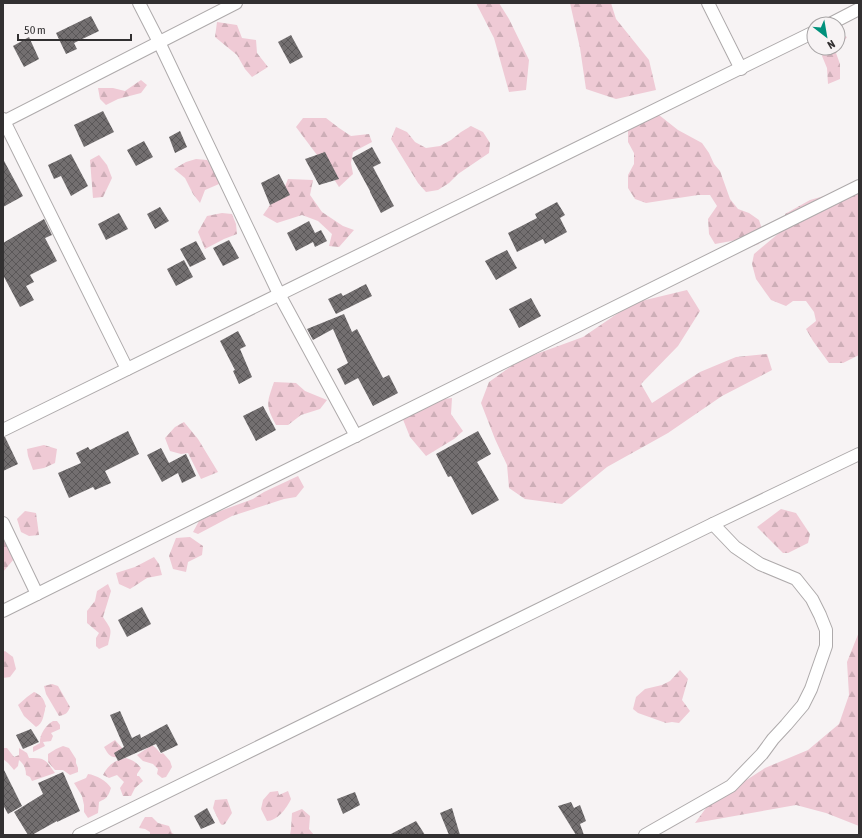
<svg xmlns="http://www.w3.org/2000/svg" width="862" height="838" viewBox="0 0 862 838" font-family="'Asap Condensed',sans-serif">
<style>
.forest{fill:url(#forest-firs)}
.building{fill:url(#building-cross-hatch)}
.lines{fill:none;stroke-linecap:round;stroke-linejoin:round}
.street-casing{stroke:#aeaaab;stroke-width:14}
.street{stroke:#fff;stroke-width:12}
</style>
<defs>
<pattern id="forest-firs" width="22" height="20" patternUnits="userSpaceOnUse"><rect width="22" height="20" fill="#efcad5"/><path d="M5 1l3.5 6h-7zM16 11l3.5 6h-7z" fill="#cdaeb7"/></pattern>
<pattern id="building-cross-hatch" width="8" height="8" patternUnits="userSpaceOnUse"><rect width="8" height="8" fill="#736f70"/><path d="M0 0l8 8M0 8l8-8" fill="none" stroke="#5a5758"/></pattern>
</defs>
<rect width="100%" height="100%" fill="#f7f3f4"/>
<g class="forest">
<polygon points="476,3 499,3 509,19 529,60 526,90 509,92 494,38"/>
<polygon points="570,3 611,3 616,19 649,60 656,90 616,99 586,89 580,48"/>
<polygon points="217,22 237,25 242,38 256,40 257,53 268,67 252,77 245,69 237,55 215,37"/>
<polygon points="838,33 847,37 836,53 840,64 840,79 828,84 827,68 822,56 825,48 838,48"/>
<polygon points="141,80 147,85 141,93 118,99 106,105 100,99 98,88 113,88 125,91"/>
<polygon points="646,115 659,115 678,130 702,143 709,153 714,164 720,171 730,199 738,209 749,213 759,220 763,232 759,244 746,248 737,240 715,244 709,234 708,219 717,206 710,195 698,195 646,203 635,199 628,188 628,175 634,164 634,153 628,142 628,130 635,120"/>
<polygon points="303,118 326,118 339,128 351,136 369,134 372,142 353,152 351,163 353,174 339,187 329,171 296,127"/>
<polygon points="471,126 483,132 490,143 489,153 458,174 449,183 438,190 426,192 418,183 391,139 396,127 407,132 415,142 426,148 440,146 451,140 461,132"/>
<polygon points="99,155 107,165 112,178 103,197 93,198 90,160"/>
<polygon points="196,159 207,160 214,168 220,177 219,184 205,190 200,203 193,194 185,178 174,169 186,162"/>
<polygon points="288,179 313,180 310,195 322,212 343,226 354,230 339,247 329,246 332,234 318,221 302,215 277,223 263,215 270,205 282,194"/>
<polygon points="859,186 859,355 843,363 829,363 813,341 806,329 816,321 814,312 806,301 793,301 786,306 771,300 756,279 752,264 754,254 785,228 785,214 810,200"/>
<polygon points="222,213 232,214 236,224 237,234 224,239 205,249 198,232 207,216"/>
<polygon points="687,290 700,311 678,346 641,384 652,403 700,372 736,357 767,354 772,370 722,396 668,433 607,467 562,504 525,499 509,488 507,465 495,439 481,403 489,382 520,360 583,337 633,303"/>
<path d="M274,382L296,383L305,391L327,400L320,409L301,415L288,425H276C265,404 267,403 274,382Z"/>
<polygon points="452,398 451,414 463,431 454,439 426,456 410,437 402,417 426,401"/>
<polygon points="184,422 198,439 218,472 201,479 188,453 181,454 170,451 165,438 175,427"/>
<polygon points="44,445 57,449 55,463 44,468 33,470 28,456 27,449"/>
<polygon points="298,476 304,487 296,497 284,499 232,516 198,534 193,532 199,521 209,516 220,511 253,499 264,492"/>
<polygon points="781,509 796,513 810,534 808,543 788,553 783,553 757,527"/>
<polygon points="25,511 36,513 39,535 29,536 21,532 17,519"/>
<polygon points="3,533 14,559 3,572"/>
<polygon points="190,537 203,546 202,555 188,562 186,572 173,569 169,556 176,538"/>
<polygon points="154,557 159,564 162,575 147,578 130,589 119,584 116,573 135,567"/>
<path d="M108,584L111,591L103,617C112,631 112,628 108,645L99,649L96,646V638L99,633L87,623V611L95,601L97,591Z"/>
<polygon points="859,632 859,826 826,813 796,805 695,823 709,804 765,768 808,750 839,724 849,695 847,662"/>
<polygon points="5,651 13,657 16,669 10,677 3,678 3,652"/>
<polygon points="680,670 688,679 682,700 690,711 679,723 672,722 666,723 638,713 633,709 636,697 645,689 662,685 670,681"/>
<path d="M52,684L58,686L70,707C68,713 65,715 59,716L46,694L44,686Z"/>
<path d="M34,692C39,694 44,698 45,704C47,707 45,706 45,710C43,717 43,723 36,727L24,716L18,705L27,697Z"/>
<path d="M53,721H57L60,725V729L51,733L53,736L51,741L43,742L45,746L33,752V747L40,743C39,735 46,725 53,721Z"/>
<path d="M115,740L123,749L118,757C110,758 108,754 104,747Z"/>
<polygon points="152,745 156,748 161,754 163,753 170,761 172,767 166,777 162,778 157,774 158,769 153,764 143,761 137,755"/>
<polygon points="63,746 69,748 76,759 76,763 78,768 78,772 70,775 63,770 55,770 48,762 48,754 56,749"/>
<path d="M4,748H7L14,757L19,755V748L27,753L29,758C47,758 45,760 55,773L32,781L30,777L26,775C26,769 24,764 19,760L18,766L14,770L8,763L3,759V750Z"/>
<path d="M126,758C133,760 136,762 141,768L137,774V776H139L143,781L135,788L131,796H123L120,788L124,782L117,775L109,778L103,775C107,766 116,759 126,758Z"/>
<path d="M88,774C96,775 107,781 111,788C108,797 107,798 99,802L98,813L88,818L84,812V805L82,796L74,783L86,778Z"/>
<path d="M278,791L279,795L288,791L291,799C287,808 277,821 267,821L261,809L263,800L270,792Z"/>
<polygon points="227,799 232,813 225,824 222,825 220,823 213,808 215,800"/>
<polygon points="302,809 310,816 309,829 314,835 290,835 291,829 292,813"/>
<polygon points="145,817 152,817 158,823 169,826 172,833 176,835 150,835 150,832 145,829 139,828 142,822"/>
</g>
<g class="building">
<polygon points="91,16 99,31 74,43 77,49 66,54 56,33"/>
<polygon points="291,35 303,57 290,64 278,42"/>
<polygon points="29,37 39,59 24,67 13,46"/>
<polygon points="103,111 114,132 84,147 74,125"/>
<polygon points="180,131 187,147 175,153 169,137"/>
<polygon points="144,141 153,157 136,166 127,150"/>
<polygon points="372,147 381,163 373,167 394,206 381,213 370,192 370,191 352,158"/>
<polygon points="325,152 339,179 319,185 305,159"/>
<polygon points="71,154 88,186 71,196 61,176 54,179 48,165"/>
<polygon points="3,159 23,196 3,207"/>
<polygon points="279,174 290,195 270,205 261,183"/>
<polygon points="557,202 565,215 560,218 567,232 545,244 543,239 517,252 508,233 537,218 535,214"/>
<polygon points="160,207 169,221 155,229 147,214"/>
<polygon points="119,213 128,229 106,240 98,224"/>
<polygon points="44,219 52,235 45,238 57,261 30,275 34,282 26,286 34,300 20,307 3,275 3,243"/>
<polygon points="309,221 315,233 321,230 327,241 315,247 313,242 296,251 287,233"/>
<polygon points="229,240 239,258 223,266 213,248"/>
<polygon points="196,241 206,259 190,267 180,249"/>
<polygon points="507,250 517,268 496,280 485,261"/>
<polygon points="184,260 193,277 176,286 167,269"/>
<polygon points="366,284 372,296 336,314 328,299 341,293 343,296"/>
<polygon points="531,298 541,316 519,328 509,309"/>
<polygon points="344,314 352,332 357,329 383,378 389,375 398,393 373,406 358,378 345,385 337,369 348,363 333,329 313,340 307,329"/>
<polygon points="238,331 246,346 240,349 252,377 239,384 233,371 235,370 220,341"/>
<polygon points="263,406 276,430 256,441 243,416"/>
<polygon points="128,431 139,454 105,471 111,483 95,490 93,487 69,498 58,473 81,463 76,453 88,447 90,450"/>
<polygon points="478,431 491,454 477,462 499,500 472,515 451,476 448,477 436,454"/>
<polygon points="3,437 5,437 18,464 3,471"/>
<polygon points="161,448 169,463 186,454 196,476 182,483 178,473 162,482 147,455"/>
<polygon points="142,607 151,624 127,637 118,620"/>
<polygon points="120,711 132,738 140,734 141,738 167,724 178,745 161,753 156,744 118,761 114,753 124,747 110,715"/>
<polygon points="31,729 39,742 23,749 16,735"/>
<polygon points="3,768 22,806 8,814 3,805"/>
<polygon points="63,772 80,811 57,822 57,821 32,835 28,835 14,812 43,794 38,783"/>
<polygon points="355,792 360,805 343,814 337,799"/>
<polygon points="571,802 574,808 580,805 586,821 580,824 584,835 576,835 558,806"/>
<polygon points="207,808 215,823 201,829 194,816"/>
<polygon points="452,808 460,835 449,835 440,813"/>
<polygon points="416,821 425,835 389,835"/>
</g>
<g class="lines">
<g class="street-casing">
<g id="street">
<polyline points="139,3 159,42 279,294 356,436"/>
<polyline points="708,3 741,69"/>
<polyline points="830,24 859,9"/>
<polyline points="3,119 127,369"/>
<polyline points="3,122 236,3"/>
<polyline points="3,430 814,32"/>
<polyline points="3,523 37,594"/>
<polyline points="3,611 859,186"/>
<polyline points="79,835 713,524 859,454"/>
<polyline points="645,835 731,786 762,754 773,739 786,725 803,705 811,689 826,646 826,630 820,615 812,599 796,579 760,564 735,547 713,524"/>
</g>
</g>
<use href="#street" class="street"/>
</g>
<rect width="862" height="838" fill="none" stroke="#323031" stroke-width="8"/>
<g transform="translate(826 36) rotate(149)"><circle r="19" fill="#f7f3f4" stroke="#a8a5a6"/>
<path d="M0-3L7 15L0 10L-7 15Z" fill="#00917c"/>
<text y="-6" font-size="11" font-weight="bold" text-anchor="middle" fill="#323031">N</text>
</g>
<path d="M18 34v6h113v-6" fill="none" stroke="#323031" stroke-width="2"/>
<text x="24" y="34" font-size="12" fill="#323031" stroke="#f7f3f4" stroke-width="3" paint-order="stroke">50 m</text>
</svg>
